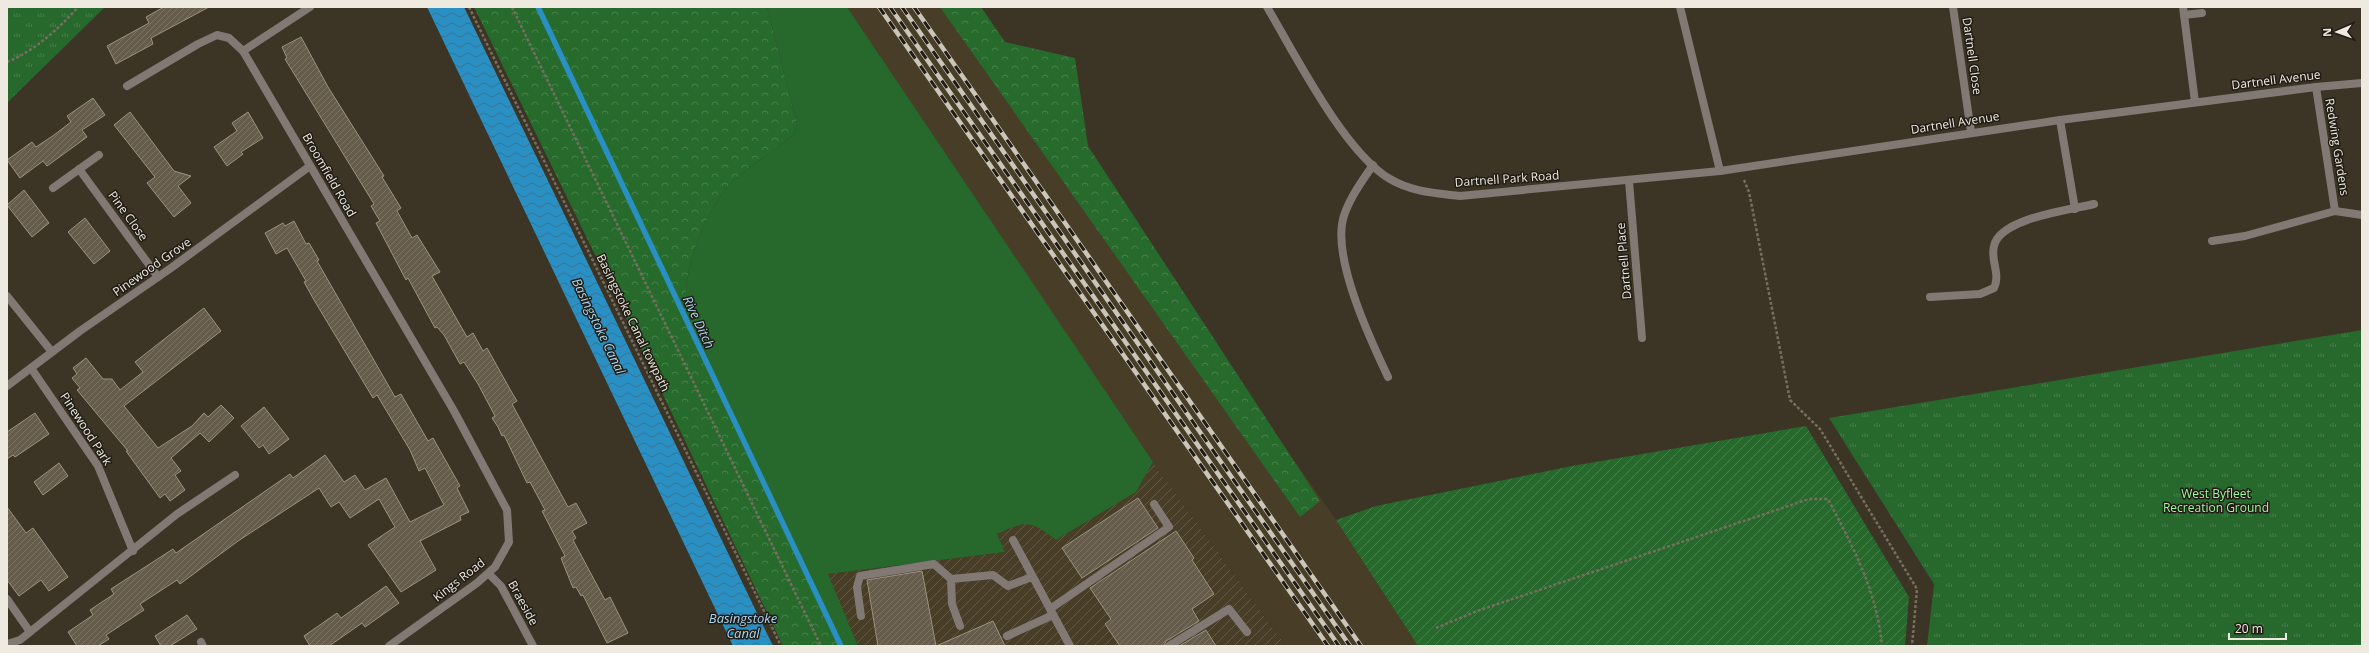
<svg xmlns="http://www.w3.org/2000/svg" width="2369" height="653" viewBox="0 0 2369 653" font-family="'Open Sans',sans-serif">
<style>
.industrial{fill:url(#industrial-furrows)}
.built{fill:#483d26}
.grass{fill:#27682c}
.forest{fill:url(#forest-crowns)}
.park{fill:url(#park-tufts)}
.garden{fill:url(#garden-furrows)}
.water{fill:url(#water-waves)}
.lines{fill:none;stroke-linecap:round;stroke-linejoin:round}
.stream{stroke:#2a8fc2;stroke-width:5.5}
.building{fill:url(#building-hatch);stroke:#9b937f}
.path{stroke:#766f61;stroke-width:2.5;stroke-dasharray:3 2;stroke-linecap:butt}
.service{stroke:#827874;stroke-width:8}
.minor{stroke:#827874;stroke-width:8}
.rail-casing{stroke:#cbc5ba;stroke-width:4.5}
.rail{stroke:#201c15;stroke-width:3;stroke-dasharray:9;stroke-linecap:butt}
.labels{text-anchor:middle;stroke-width:3;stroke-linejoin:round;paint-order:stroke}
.street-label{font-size:12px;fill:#efeae0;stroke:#201c15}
.park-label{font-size:12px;fill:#9df79f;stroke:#201c15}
.water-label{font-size:13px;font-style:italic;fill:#a9d5f0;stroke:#201c15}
</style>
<defs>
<pattern id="industrial-furrows" width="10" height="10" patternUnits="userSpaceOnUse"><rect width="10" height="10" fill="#483d26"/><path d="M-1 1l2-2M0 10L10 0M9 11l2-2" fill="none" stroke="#635945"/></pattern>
<pattern id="forest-crowns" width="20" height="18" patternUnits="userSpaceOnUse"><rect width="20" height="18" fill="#276b2c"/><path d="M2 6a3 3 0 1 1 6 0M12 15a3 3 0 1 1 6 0" fill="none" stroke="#47804a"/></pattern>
<pattern id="park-tufts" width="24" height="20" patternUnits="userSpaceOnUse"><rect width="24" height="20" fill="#27682c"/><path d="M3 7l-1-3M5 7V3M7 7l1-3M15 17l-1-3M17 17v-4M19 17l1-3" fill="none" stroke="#477e4a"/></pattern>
<pattern id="garden-furrows" width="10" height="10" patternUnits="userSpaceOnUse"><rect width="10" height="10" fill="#27682c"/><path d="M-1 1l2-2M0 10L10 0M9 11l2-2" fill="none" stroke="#477e4a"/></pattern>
<pattern id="water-waves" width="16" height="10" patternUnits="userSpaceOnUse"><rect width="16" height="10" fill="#2a8fc2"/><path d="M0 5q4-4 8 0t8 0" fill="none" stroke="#347596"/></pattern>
<pattern id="building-hatch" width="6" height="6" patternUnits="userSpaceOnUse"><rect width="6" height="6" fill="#655c4b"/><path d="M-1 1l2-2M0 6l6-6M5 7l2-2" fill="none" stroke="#7b7465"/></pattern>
</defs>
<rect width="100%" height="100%" fill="#3c3424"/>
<polygon class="industrial" points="1153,462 1286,646 858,646 827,574 1005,552 997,534 1023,523 1039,527 1056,540 1136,492"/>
<polygon class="built" points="828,7 978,7 1336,520 1418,646 1286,646 939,167"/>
<path class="grass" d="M767,7H847L1153,462L1136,492L1056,540C1029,519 1027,521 997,534L1005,552L828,574L858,646H840L696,342C693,328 685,309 686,294C686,261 709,204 733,181C752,164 775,151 794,134L797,123Z"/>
<g class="forest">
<path d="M474,7H767L797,123L794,134C775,151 752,164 733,181C709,204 686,261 686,294C685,309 693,328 696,342L840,646H783L645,357Z"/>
<polygon points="940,7 981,7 1005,42 1075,58 1088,146 1320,501 1300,517"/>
</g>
<g class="park">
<polygon points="7,7 105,7 7,103"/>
<polygon points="2362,330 2362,646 1927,646 1934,584 1829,418"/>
</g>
<polygon class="garden" points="1806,426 1909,597 1905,646 1418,646 1336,520 1376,506 1572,466"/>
<polygon class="water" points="427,7 464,7 773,646 733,646"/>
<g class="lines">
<polyline class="stream" points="538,7 841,646"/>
</g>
<g class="building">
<polygon points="164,7 209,7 151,38 153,44 116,64 107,46 149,23 146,17"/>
<polygon points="301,37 328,87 384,176 382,177 401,208 397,211 412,238 417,235 440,272 432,276 467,337 473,333 483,351 487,348 511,391 517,401 512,404 568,507 576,503 587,523 572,531 576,538 573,540 605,600 610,597 628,633 607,643 583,595 581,596 576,587 573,588 561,558 565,556 542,511 545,510 530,482 527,483 504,435 502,436 498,427 492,418 495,416 478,384 464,362 460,364 444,335 437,327 435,328 408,278 406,280 376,223 380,221 371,206 374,204 285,59 287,58 282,47"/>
<polygon points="93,98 105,115 82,130 87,137 47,166 43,161 20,178 7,160 32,142 36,147 54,135 71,122 67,116"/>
<polygon points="130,112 174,171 191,176 178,186 191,203 174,217 147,183 155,177 114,125"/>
<polygon points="248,112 263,138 241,152 243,154 227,166 214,147 237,131 232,123"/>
<polygon points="24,190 49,223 32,237 7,205"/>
<polygon points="85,218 110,251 94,264 68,232"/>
<polygon points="294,221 306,244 309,243 319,260 317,261 395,397 401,394 428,441 433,438 460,486 457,488 469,512 460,516 461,520 420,541 436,570 401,592 368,545 395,527 379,499 350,518 339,502 331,507 319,488 238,541 180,584 177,580 140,604 144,610 106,635 109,639 98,646 77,646 68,632 93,615 90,610 114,594 111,589 173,549 176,553 290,474 293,478 325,455 344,482 355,475 365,490 386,478 410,522 444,505 425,468 419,471 410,450 377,395 373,398 314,300 304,282 306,281 287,248 276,254 265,233 283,223 285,226"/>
<polygon points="204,308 221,331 124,406 158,448 192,426 204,413 208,417 221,405 234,418 209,442 200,433 171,458 181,471 175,475 185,490 170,501 165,494 160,498 126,451 128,451 77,390 80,388 72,378 77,374 73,368 86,358 103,379 112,379 120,390 143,372 135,362"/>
<polygon points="264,407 289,439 269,454 263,445 259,448 241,426"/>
<polygon points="35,413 49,434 15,457 13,455 7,459 7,432"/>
<polygon points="59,463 68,476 43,495 34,482"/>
<polygon points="1138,498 1158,528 1082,578 1062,548"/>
<polygon points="7,507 26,533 33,528 68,577 49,591 41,580 19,596 7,580"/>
<polygon points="1176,531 1194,558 1192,560 1214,594 1192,609 1199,621 1166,641 1164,646 1120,646 1105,624 1111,619 1090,588"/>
<polygon points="922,571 936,646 878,646 867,580"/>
<polygon points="386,586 399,603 365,627 362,623 329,646 310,646 304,636 337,613 341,618"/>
<polygon points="187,615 197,629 170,646 161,646 155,636"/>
<polygon points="993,621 1005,646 936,646"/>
<polygon points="1206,630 1216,646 1179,646"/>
</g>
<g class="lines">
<g class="path">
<polyline points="469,7 781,646"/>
<polyline points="512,7 821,646"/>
<path d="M7,62C33,52 60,28 78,7"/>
<polyline points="1744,180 1749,192 1790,400 1820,429 1917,589 1912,646"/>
<path d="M1436,628L1477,611L1809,499H1828C1853,547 1877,591 1882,646"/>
</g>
<g class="service">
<polyline points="243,51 310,7"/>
<polyline points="7,296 52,352"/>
<polyline points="1013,540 1070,646"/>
<polyline points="951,579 952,604 960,626"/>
<polyline points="7,599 30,632"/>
<polyline points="1050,609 1169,527 1154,504"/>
<polyline points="861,616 857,587 860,576 934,564 951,579 993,575 1008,586 1032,577"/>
<polyline points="1007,636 1053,615"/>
<polyline points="201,642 203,646"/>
<polyline points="1169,646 1229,609 1247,632"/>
</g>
<g class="minor">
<path d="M1267,7C1295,54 1344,152 1390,179C1412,192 1435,193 1460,196L1720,171L2060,120L2316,87L2362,83"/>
<polyline points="1680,7 1720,171"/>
<polyline points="1953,7 1971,132"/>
<polyline points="2183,7 2195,102"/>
<polyline points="2184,15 2202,13"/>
<polyline points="127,86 198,44 217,35 229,38 243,51 454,411 507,510 509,542 495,567 477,583 389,646"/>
<polyline points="2316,87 2335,211"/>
<polyline points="2060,120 2075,209"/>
<path d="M1373,165C1362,181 1345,204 1342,224C1336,266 1370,339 1388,377"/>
<polyline points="79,169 158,277"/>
<polyline points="1629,181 1642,338"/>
<polyline points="53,188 99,155"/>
<polyline points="2212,241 2245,236 2335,211 2362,215"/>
<path d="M1930,297L1980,294L1994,288C2001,274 1990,260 1994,246C2000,218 2070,210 2094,204"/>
<polyline points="31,368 98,466 133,551"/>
<polyline points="7,386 80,331 171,268 310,166"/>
<polyline points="489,574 501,586 533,646"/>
<polyline points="7,644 20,640 177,514 235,475"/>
</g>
<g class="rail-casing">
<g id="rail">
<polyline points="879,7 1328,646"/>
<polyline points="890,7 1339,646"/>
<polyline points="902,7 1350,646"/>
<polyline points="914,7 1361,646"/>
</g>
</g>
<use href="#rail" class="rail"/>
</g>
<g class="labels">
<g class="street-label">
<text transform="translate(1972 56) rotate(82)" y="4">Dartnell Close</text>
<text transform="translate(2276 80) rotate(-7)" y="4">Dartnell Avenue</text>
<text transform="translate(1955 123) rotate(-9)" y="4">Dartnell Avenue</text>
<text transform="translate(2337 147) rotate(81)" y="4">Redwing Gardens</text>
<text transform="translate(329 175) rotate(60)" y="4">Broomfield Road</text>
<text transform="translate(1507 179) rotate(-4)" y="4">Dartnell Park Road</text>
<text transform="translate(128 216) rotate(54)" y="4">Pine Close</text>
<text transform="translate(1624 261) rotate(-95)" y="4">Dartnell Place</text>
<text transform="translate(152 267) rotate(-35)" y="4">Pinewood Grove</text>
<text transform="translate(633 323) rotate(64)" y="4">Basingstoke Canal towpath</text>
<text transform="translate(86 429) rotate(57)" y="4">Pinewood Park</text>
<text transform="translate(459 580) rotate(-38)" y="4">Kings Road</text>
<text transform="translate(523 603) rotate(61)" y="4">Braeside</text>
</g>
<g class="park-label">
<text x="2216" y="498">West Byfleet<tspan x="2216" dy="14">Recreation Ground</tspan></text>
</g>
<g class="water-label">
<text transform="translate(699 322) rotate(65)" y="5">Rive Ditch</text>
<text transform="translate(599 326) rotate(64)" y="5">Basingstoke Canal</text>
<text x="743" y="623">Basingstoke<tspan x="743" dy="15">Canal</tspan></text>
</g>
</g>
<rect width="2369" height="653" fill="none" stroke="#efeae0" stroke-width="16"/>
<g transform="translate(2337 32) rotate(268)" stroke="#201c15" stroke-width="3" paint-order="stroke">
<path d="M0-3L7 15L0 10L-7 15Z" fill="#efeae0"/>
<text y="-6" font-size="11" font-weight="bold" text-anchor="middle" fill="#efeae0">N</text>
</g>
<path d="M2229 633v6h57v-6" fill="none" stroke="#efeae0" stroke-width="2"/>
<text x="2235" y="633" font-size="12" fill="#efeae0" stroke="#201c15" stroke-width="3" paint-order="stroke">20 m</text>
</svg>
